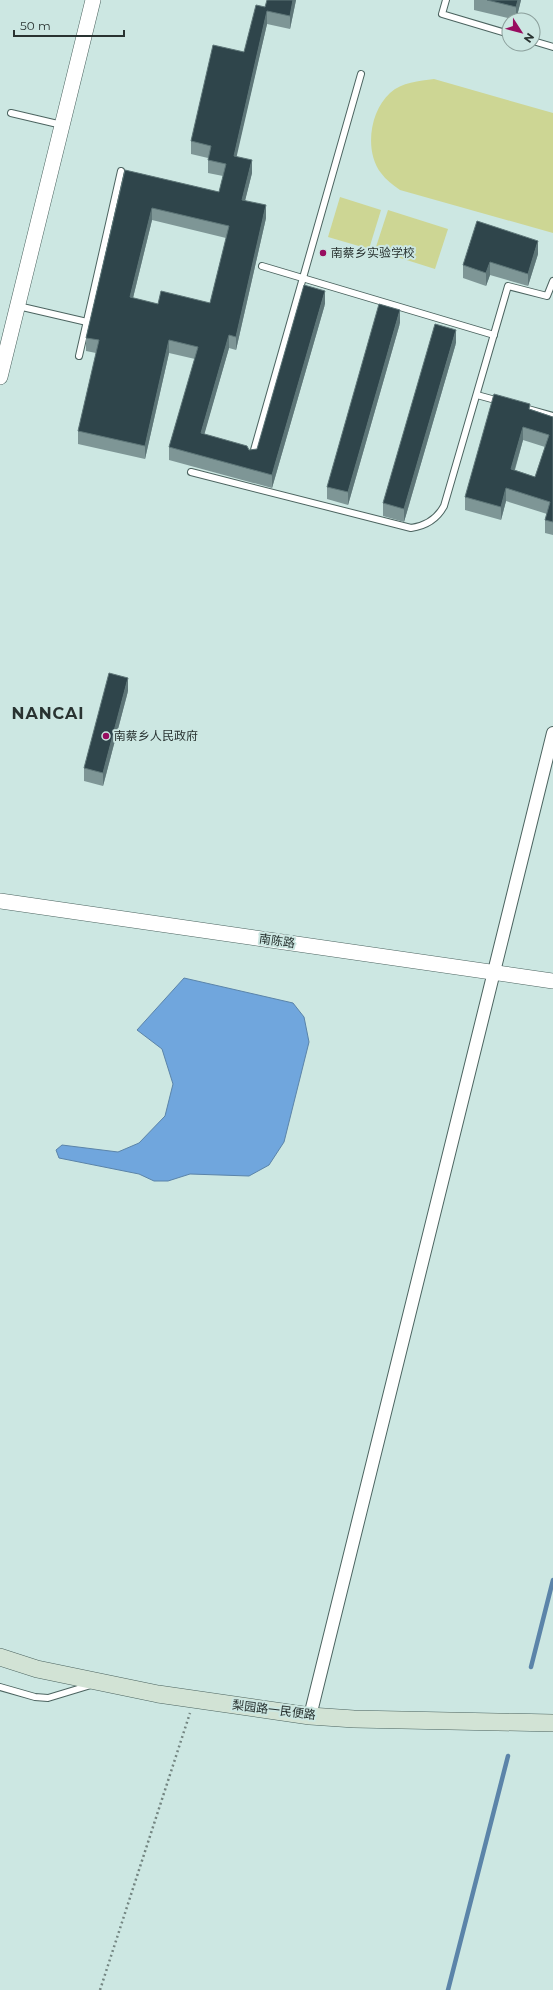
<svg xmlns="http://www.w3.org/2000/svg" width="553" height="1990" viewBox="0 0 553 1990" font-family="Montserrat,'Noto Sans SC',sans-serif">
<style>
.green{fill:#cdd694}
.water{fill:#70a6dd;stroke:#5b84a9}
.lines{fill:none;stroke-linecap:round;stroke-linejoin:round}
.stream{stroke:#5b84a9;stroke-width:4.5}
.service-casing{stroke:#4c6460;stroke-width:8}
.minor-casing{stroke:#4c6460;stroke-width:14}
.tertiary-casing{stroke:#4c6460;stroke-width:16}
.secondary-casing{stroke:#4c6460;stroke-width:18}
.path{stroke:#738581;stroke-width:2.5;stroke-dasharray:2 3;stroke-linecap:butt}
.service{stroke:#fff;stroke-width:6}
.minor{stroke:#fff;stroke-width:12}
.tertiary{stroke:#fff;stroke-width:15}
.secondary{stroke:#d2e3d5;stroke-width:17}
.wall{fill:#7e9696;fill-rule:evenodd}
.shaded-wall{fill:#5e7678}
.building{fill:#2f454b;stroke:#5e7678;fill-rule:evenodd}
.poi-dot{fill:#980d60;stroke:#cce7e2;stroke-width:1.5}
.labels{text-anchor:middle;stroke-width:4;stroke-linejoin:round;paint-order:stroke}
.poi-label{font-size:12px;fill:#293331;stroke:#cce7e2;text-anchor:start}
.street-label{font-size:12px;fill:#293331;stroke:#cce7e2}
.district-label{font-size:16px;font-weight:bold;letter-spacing:1px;fill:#293331;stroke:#cce7e2}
</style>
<rect width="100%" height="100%" fill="#cce7e2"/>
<g class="green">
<path d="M434,79L553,113V233L400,190C393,185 386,180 381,173C364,151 370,111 390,93C402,82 419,81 434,79Z"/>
<polygon points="340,197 381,210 369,249 328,237"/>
<polygon points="388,210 448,229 435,269 375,250"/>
</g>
<polygon class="water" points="184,978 293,1003 304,1017 309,1042 284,1142 269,1165 249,1176 190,1174 168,1181 154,1181 139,1174 59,1158 56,1150 62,1145 118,1152 139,1143 165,1116 173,1084 162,1049 137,1030"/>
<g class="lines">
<g class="stream">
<polyline points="531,1667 553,1580"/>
<polyline points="448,1990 508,1756"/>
</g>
<g class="service-casing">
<g id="service">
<polyline points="446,0 442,14 509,34"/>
<polyline points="533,41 553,47"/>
<polyline points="11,113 62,125"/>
<polyline points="262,266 494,335"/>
<polyline points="18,306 87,322"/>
<polyline points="79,356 121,171"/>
<polyline points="477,395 499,401"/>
<polyline points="528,409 553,416"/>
<polyline points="252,457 361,74"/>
<path d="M191,472L411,528C425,526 437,519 444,506L508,286L547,296L553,281"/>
<polyline points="0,1687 35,1697 48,1698 91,1685"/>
</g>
</g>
<g class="minor-casing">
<polyline id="minor" points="310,1716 553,733"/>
</g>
<g class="tertiary-casing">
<g id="tertiary">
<polyline points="0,377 93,0"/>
<polyline points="0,901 553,981"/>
</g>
</g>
<g class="secondary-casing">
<polyline id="secondary" points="0,1657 37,1669 158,1694 310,1716 354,1719 553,1723"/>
</g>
<polyline class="path" points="100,1990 190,1713"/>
<use href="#service" class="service"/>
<use href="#minor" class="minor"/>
<use href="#tertiary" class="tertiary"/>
<use href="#secondary" class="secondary"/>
</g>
<g class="wall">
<path d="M296,0L290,29L267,24L236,156L252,173L245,200L266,218L236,350L229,348L204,434L249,450L257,449L325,304L272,488L169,460V447L195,359L169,353L145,459L78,444V431L96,353L86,351V338L125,170L219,192L223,176L208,173V158L191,154V141L244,52L265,7ZM152,220L226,238L210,303L158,304L133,298Z"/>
<polygon points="474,0 521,0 516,20 474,10"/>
<polygon points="538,254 528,286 490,275 486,286 463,278 463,265"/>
<polygon points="400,323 348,505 327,499 327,487"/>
<polygon points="456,343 404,522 383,516 383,503"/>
<path d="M530,409L553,417V535L545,533V520L547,514L506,501L501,520L465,510V497ZM523,440L545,447L535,477L515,470Z"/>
<polygon points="128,691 103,786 84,781 84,768"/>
</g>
<g class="shaded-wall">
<polygon points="293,0 296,0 290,29 290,16"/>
<polygon points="518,0 521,0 516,20 516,7"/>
<polygon points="267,11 267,24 234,168 234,156"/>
<polygon points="252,160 252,173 242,213 242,200"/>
<polygon points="266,205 266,218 236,350 236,337"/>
<polygon points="152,208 152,220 130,310 130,297"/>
<polygon points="538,241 538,254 528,286 528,274"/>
<polygon points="490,262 490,275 486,286 486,273"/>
<polygon points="325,291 325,304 272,488 272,475"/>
<polygon points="400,310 400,323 348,505 348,492"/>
<polygon points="456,330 456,343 404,522 404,509"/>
<polygon points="229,335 229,348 201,446 201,433"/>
<polygon points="169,340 169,353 145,459 145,446"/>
<polygon points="523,427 523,440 511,482 511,469"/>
<polygon points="506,488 506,501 501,520 501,507"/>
<polygon points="128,678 128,691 103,786 103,773"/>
</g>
<g class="building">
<path d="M267,0H293L290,16L267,11L234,156L252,160L242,200L266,205L236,337L229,335L201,433L247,446L249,450L257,449L304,285L325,291L272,475L169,447L198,347L169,340L145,446L78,431L99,340L86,338L125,170L219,192L226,164L208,160L211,146L191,141L213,45L244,52L256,5L265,7ZM152,208L229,226L210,303L161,291L158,304L130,297Z"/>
<polygon points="487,0 518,0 516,7"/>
<polygon points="477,221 538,241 528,274 490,262 486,273 463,265"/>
<polygon points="379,304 400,310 348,492 327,487"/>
<polygon points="435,324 456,330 404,509 383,503"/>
<path d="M494,394L530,404L529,409L553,417V522L545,520L550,502L506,488L501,507L465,497ZM523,427L549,435L535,477L511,469Z"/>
<polygon points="109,673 128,678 103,773 84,768"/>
</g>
<g class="poi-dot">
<circle cx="323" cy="253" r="4"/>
<circle cx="106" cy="736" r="4"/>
</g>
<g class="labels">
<g class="poi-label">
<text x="331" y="257">南蔡乡实验学校</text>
<text x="114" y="740">南蔡乡人民政府</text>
</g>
<g class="street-label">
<text transform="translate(277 941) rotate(8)" y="4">南陈路</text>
<text transform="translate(274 1710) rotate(7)" y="4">梨园路一民便路</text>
</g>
<g class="district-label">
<text x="48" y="719">NANCAI</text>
</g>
</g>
<g transform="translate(521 32) rotate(126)"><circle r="19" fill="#cce7e2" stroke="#8b9f9b"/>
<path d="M0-3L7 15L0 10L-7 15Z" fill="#980d60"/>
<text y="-6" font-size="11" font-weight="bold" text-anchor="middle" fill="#293331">N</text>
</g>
<path d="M14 30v6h110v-6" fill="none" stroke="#293331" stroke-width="2"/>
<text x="20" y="30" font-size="12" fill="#293331" stroke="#cce7e2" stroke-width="3" paint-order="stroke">50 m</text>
</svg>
